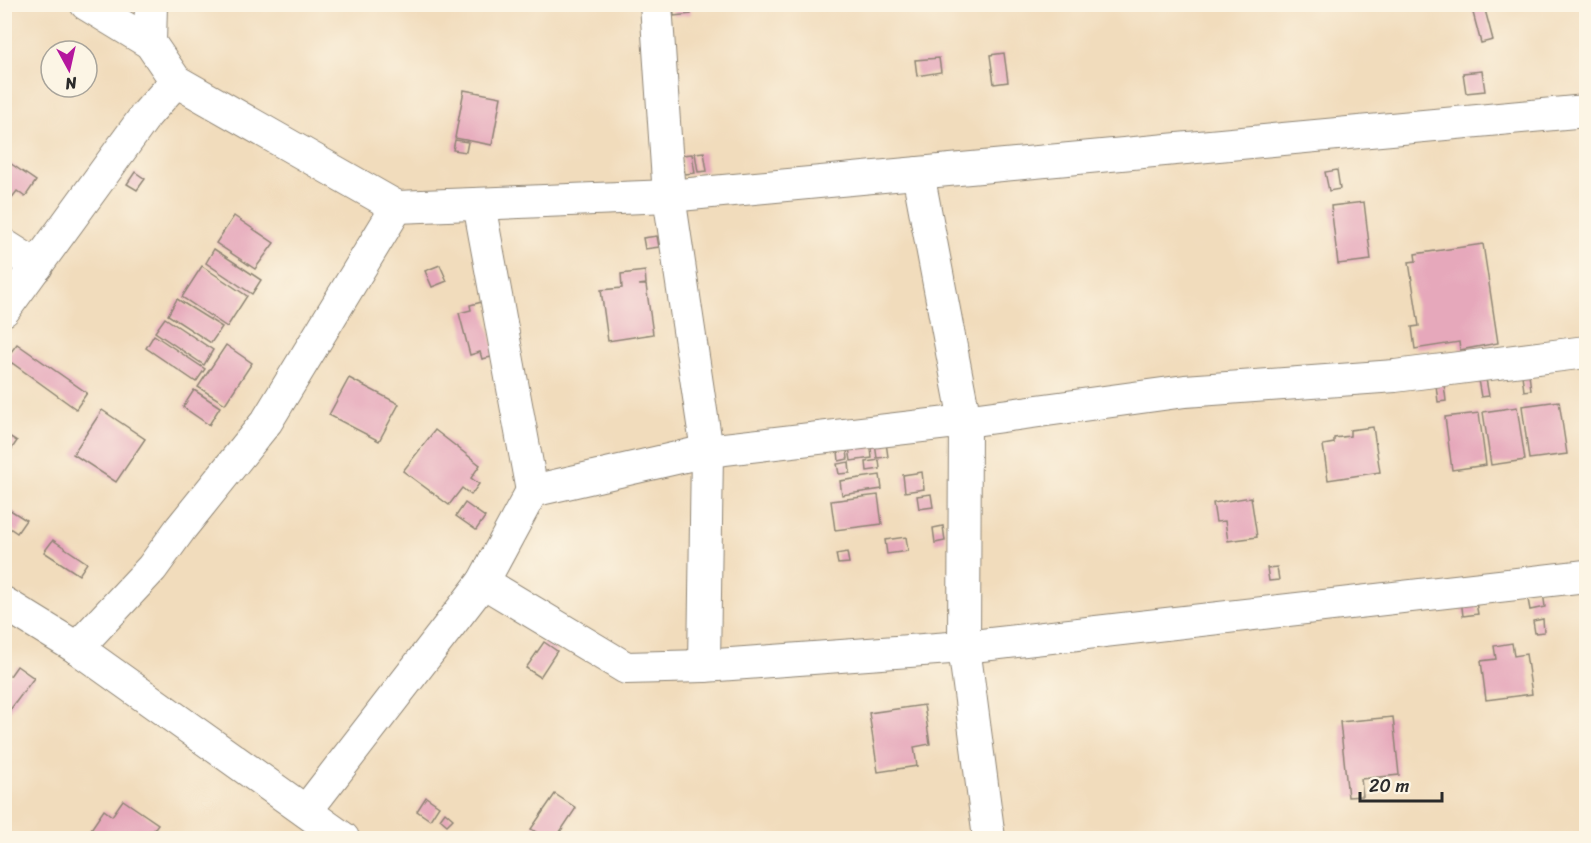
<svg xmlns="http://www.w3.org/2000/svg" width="1591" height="843" viewBox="0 0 1591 843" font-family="Sriracha,sans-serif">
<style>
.building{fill:#e6a8bb}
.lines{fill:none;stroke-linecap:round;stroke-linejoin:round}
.minor-casing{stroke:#8e8474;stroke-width:34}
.minor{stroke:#fff;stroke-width:32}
</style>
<rect width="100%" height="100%" fill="#fcf5e5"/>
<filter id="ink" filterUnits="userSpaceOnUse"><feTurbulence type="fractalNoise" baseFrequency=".0167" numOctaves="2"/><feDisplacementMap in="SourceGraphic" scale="12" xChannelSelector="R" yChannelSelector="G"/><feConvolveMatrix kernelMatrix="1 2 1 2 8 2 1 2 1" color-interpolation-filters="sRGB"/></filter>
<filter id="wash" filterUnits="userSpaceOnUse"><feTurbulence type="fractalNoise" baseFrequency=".008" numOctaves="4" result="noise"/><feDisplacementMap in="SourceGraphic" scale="24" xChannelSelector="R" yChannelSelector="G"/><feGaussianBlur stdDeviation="1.35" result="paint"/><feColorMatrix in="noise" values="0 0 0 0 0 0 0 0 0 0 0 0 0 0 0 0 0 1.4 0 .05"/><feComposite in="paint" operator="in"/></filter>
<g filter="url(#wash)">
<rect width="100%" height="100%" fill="#f1dcbc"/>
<g id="blocks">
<g class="building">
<polygon points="690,4 691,14 674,16 673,5"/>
<polygon points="1484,6 1493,40 1481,43 1472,9"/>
<polygon points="1004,53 1008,82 994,84 990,55"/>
<polygon points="939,58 941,72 917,76 915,60"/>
<polygon points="1482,71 1485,91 1466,93 1463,73"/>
<polygon points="464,90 501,97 492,145 455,138"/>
<polygon points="455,140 468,142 466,152 453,150"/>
<polygon points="704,152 707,171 698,172 695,153"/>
<polygon points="692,154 695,173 685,174 682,155"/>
<polygon points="4,159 36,181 25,197 17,191 4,208"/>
<polygon points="1337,170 1340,189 1329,191 1325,172"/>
<polygon points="135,172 145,179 137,190 127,184"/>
<polygon points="1364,202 1371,260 1338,264 1331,206"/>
<polygon points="234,216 274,243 255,269 216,243"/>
<polygon points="657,236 659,247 645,249 643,238"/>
<polygon points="1483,244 1498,343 1460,350 1459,342 1415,349 1412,327 1419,326 1409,262 1416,261 1415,254"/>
<polygon points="214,249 261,280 252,294 206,263"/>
<polygon points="440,265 447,281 432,287 425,271"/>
<polygon points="4,266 14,274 4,286"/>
<polygon points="202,266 247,296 227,327 182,297"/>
<polygon points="645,271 646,284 639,285 646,285 653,334 608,341 601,290 622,288 621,274"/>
<polygon points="177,299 222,327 211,343 168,315"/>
<polygon points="482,302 496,356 482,359 480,352 470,355 459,313 471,310 470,305"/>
<polygon points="165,318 213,350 204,365 155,332"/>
<polygon points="154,335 205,369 196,382 146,348"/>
<polygon points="17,344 87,393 76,409 12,363 7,368 4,366 4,361"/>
<polygon points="226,345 252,363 225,404 198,387"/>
<polygon points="1529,374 1531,390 1524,391 1522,375"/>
<polygon points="349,378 399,404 379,441 329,415"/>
<polygon points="1486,379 1489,396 1481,397 1478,380"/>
<polygon points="1444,384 1446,401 1438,402 1436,385"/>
<polygon points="194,390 220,407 209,425 183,407"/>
<polygon points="1559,401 1567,454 1529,459 1522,406"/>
<polygon points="1517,407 1525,460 1491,465 1483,412"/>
<polygon points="102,410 145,439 116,482 73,454"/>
<polygon points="1479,413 1486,465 1452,470 1445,417"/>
<polygon points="1373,427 1380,472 1328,480 1323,445 1334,443 1334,438 1350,436 1350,430"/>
<polygon points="435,430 480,465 471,478 479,484 471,495 462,488 449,505 403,471"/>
<polygon points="4,433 17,441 4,460"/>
<polygon points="885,435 888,457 877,458 874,437"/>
<polygon points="870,438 872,458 851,461 848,441"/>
<polygon points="847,450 848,459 839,461 838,451"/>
<polygon points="879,460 880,469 867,471 866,462"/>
<polygon points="849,462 850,473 839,474 837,464"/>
<polygon points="922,472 924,489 905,492 903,475"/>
<polygon points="880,475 882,489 842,495 840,481"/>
<polygon points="931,494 933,507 919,509 917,496"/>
<polygon points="878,495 882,524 835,530 831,501"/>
<polygon points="1251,497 1257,537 1228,541 1225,521 1216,522 1213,503"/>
<polygon points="465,503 485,517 476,530 456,516"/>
<polygon points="4,506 26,520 17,533 4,524"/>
<polygon points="943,526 945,541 935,543 933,528"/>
<polygon points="906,537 908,551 887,554 885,540"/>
<polygon points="53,540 87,563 79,575 44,552"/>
<polygon points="847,552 849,563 838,564 836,554"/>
<polygon points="1277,567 1279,580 1269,581 1267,568"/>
<polygon points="1543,592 1545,607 1530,610 1527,594"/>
<polygon points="1475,597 1478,614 1463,616 1461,599"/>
<polygon points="1543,619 1544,632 1535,633 1533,621"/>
<polygon points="544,642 557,651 540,677 526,668"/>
<polygon points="1512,643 1514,656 1526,654 1532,694 1486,700 1481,661 1496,659 1494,646"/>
<polygon points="17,666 34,678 4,718 4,672 10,676"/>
<polygon points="924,705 930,744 914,747 917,766 878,772 869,713"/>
<polygon points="1393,717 1399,775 1361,779 1363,796 1348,797 1340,722"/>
<polygon points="555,794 576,808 556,838 545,838 531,829"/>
<polygon points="426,797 439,806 430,820 417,811"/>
<polygon points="123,800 158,824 153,831 164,838 85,838 104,810 112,816"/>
<polygon points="445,812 453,819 447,825 440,819"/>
</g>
</g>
</g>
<g filter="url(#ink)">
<use href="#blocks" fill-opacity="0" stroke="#8e8474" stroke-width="1.5"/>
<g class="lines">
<g class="minor-casing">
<g id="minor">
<polyline points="86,4 150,43 176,81 397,207 669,196 1586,111"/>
<polyline points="656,4 669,196 707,451 704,666"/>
<polyline points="150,43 151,4"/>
<polyline points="918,173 965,421 964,647 989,838"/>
<polyline points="479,204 532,491"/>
<polyline points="4,245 37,266"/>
<polyline points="4,310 146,115 176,81"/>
<polyline points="483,582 626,668 704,666 964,647 1586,576"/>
<polyline points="4,603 77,648 343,838"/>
<polyline points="77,648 152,568 181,528 267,421 397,207"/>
<polyline points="306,811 483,582 532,491 707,451 965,421 1185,391 1395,376 1586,352"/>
</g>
</g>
<use href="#minor" class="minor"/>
</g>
</g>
<rect width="1591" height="843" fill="none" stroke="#fcf5e5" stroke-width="24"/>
<g transform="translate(69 69) rotate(172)"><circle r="28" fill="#fcf5e5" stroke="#a8a49b" stroke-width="1.5"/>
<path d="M0-4.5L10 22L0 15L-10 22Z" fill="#b5179e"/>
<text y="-9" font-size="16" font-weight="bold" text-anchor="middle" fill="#2b2b2b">N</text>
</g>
<path d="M1360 792v9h82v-9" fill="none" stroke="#2b2b2b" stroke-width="3"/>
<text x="1369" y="792" font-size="18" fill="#2b2b2b" stroke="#fcf5e5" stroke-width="4.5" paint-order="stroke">20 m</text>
</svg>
